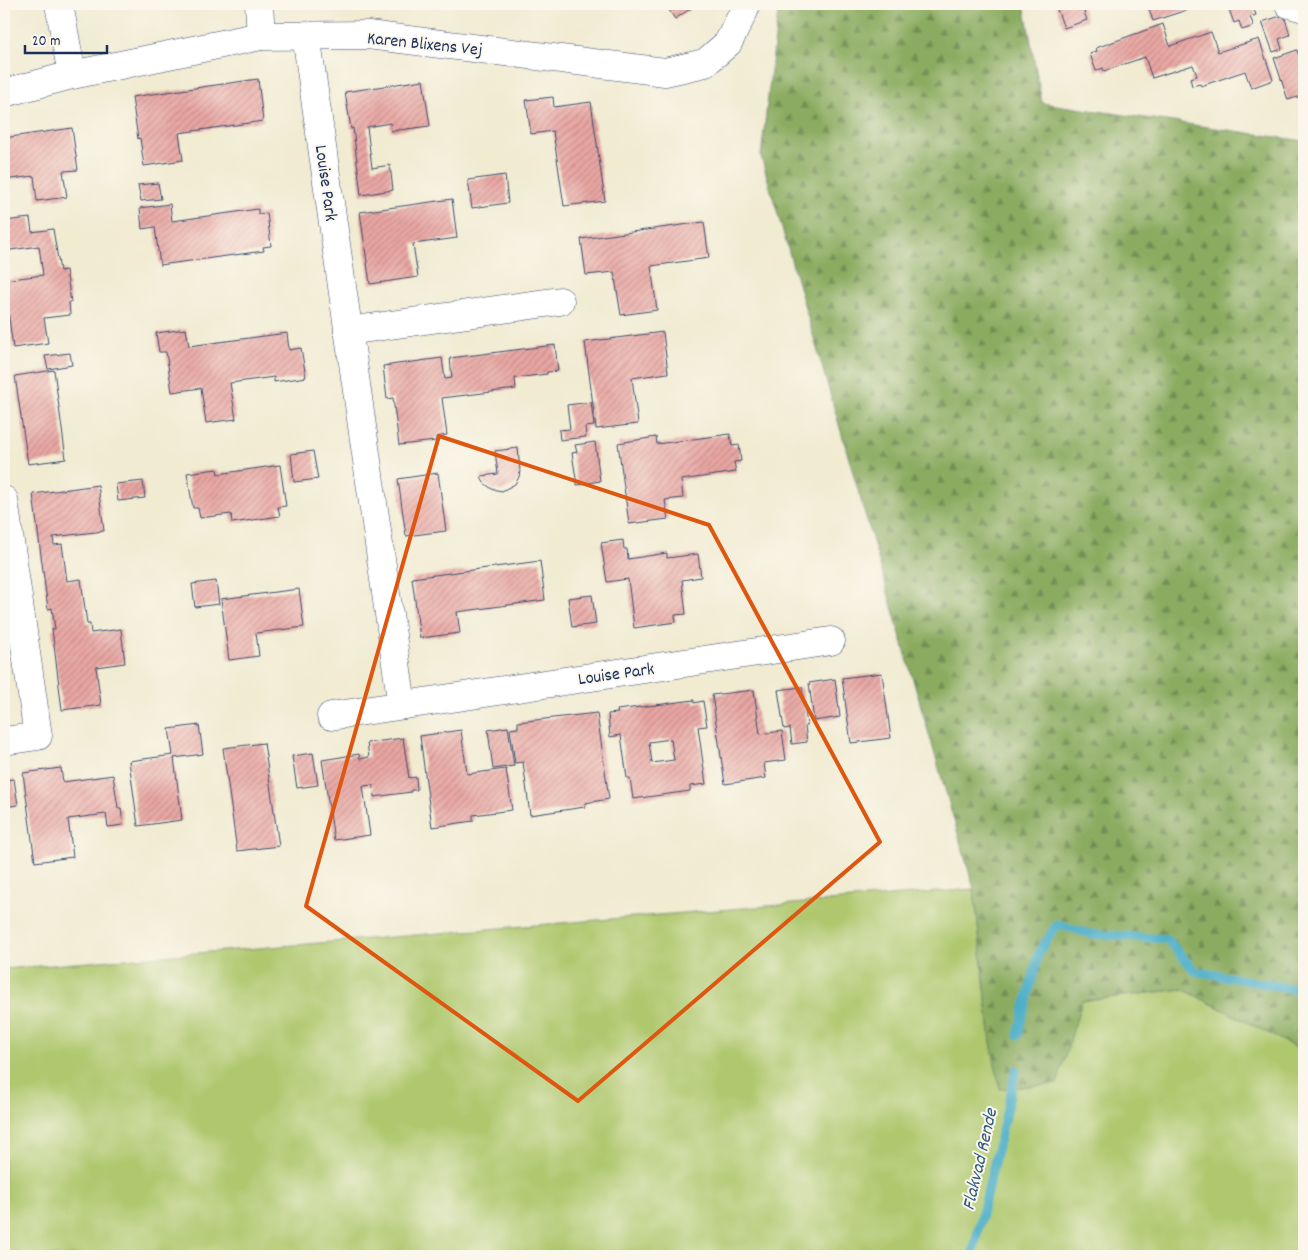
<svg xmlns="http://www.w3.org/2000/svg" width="1308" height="1260" viewBox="0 0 1308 1260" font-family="Dekko,sans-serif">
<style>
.grass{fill:#afc86e;stroke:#657c66}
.forest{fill:url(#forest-firs);stroke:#536e60}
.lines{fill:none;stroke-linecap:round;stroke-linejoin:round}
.stream{stroke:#48adc7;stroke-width:9}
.building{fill:url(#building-hatch);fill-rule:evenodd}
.minor-casing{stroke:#3b4b6f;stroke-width:29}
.minor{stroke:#fff;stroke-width:28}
.marked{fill:none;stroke:#de5710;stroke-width:4;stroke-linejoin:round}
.labels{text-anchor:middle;stroke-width:4;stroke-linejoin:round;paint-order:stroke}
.street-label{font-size:18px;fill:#1b2f5e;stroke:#fbf7ec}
.water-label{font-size:19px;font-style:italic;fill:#2b5b83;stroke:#fbf7ec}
</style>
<defs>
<pattern id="forest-firs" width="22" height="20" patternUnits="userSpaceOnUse" patternTransform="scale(1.25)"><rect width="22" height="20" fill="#8bac61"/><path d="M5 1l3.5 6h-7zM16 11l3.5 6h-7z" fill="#718c53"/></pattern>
<pattern id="building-hatch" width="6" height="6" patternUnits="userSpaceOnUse" patternTransform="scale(1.25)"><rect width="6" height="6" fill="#eaa7a3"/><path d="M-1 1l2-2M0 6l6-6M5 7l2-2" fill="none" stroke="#bd8888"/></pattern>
</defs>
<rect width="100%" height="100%" fill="#fbf7ec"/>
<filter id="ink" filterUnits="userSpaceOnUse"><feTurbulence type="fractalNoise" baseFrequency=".02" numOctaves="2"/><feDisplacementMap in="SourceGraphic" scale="10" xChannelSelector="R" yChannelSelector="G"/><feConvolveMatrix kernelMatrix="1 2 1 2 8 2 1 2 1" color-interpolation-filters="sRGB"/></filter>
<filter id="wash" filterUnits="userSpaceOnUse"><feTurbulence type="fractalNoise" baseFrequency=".0096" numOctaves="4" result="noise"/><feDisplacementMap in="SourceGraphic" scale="20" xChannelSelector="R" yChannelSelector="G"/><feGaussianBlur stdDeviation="1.12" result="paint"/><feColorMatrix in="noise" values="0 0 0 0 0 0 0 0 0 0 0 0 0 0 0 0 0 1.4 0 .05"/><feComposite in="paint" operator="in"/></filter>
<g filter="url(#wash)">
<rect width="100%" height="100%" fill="#f1ebd2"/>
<polygon class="grass" points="974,889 991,1042 1082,1001 1183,989 1299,1049 1304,1049 1304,1256 4,1256 4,969"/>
<polygon class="forest" points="779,4 1024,4 1042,103 1304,141 1304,1049 1299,1049 1183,989 1082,1001 1057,1084 1000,1089 991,1043 974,889 761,156"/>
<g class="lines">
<g class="stream">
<polyline points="1018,1035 1039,952 1057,924 1091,934 1167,939 1195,971 1304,991"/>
<polyline points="972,1256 1016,1070"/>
</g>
</g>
<g id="blocks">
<g class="building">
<polygon points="665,4 691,4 693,7 675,19"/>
<polygon points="1055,4 1081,4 1087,20 1064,28"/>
<polygon points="1147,4 1194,4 1196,7 1153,21"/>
<polygon points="1227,4 1252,4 1256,15 1250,17 1254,26 1242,30 1239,21 1234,23"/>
<polygon points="1284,15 1290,35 1279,39 1282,49 1273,52 1262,22"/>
<polygon points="1163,24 1170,46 1211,32 1218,52 1259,39 1273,80 1251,88 1245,71 1201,86 1200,84 1192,86 1190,78 1197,76 1193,65 1152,78 1145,57 1104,71 1103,68 1096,71 1090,54 1097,51 1096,48"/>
<polygon points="1297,50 1303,69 1304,68 1304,95 1288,100 1274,58"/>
<polygon points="258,79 263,121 179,133 183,160 144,166 140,138 138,139 132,97"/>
<polygon points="423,80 430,126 391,131 390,123 367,127 372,168 390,165 393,190 361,195 353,128 351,129 345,92"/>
<polygon points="553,97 554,107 591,102 605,201 564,206 553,131 531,134 526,100"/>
<polygon points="72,128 78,170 63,171 67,197 37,201 34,176 4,180 4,138"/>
<polygon points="505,175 508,203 472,208 468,180"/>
<polygon points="158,183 161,199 141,201 138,185"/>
<polygon points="452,199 457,238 413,244 418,277 370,284 360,212"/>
<polygon points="170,204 172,221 258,209 258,214 267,213 271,246 263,247 264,251 160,265 155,227 142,229 140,208"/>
<polygon points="30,218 32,232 53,229 60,271 66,270 71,302 69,302 70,315 44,318 48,343 13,348 4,280 43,275 39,246 4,251 4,221"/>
<polygon points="704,222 709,258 651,266 657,310 621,315 614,272 586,275 581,239"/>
<polygon points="186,329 189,346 287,333 289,350 301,348 306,377 274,382 274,377 230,383 236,419 206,423 201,388 172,392 166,352 159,352 156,333"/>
<polygon points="663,332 668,373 632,378 638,424 596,429 585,342"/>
<polygon points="555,345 558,371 547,372 547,374 515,378 516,389 442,398 447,435 436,437 436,441 399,445 393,398 387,399 383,366 442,358 445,379 452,378 450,358"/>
<polygon points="70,353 72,365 48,369 45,356"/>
<polygon points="54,370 66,459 28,464 15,376"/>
<polygon points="591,402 594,426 585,427 586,437 560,440 559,430 570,429 567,405"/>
<polygon points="730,434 732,446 739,445 741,461 734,462 736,472 681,480 683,498 665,500 668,519 629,524 618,443 656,437 657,444"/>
<polygon points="595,442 600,481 577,485 572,453 577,452 575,445"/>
<polygon points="518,448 520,471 519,477 515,484 502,491 492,489 484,483 481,476 498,474 495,451"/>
<polygon points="313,451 318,479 294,482 291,454"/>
<polygon points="280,465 286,506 278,507 280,516 232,523 231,514 200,518 198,508 193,508 187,473 217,469 218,474"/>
<polygon points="438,473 446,531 406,536 398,479"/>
<polygon points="143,481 145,498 118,501 116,484"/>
<polygon points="98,485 104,531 53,537 54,545 62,544 67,581 81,579 87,624 90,624 91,633 121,629 125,663 96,667 101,705 62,710 52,629 55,629 52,608 48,609 33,494"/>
<polygon points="623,540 624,549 627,549 628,559 667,553 667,558 698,554 701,577 682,580 686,614 675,615 676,622 634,628 628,579 607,582 601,543"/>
<polygon points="540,561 545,600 457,612 460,633 420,638 412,578"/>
<polygon points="216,581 219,604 195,607 192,584"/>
<polygon points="299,589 304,627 256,633 259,656 229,660 221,599"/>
<polygon points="592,595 596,624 572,627 568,598"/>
<polygon points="882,673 891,738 851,743 842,678"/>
<polygon points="835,679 840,717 814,721 809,683"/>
<polygon points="802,687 807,725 805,726 807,742 792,744 790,728 784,729 778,690"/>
<polygon points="754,690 760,734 782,731 786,760 764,763 766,778 725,784 712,695"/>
<path d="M694,700V703L703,701L707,726L698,727L706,784L690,786V791L633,799L630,778H627L621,735L610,737L608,714L618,713L617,710ZM671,739L674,760L652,763L649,742Z"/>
<polygon points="597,713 609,799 585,803 585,807 530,815 523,762 515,763 510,729 518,728 518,722"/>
<polygon points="199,725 203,754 174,758 182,820 138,826 129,761 173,755 169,729"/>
<polygon points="508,727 514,766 493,769 488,730"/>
<polygon points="461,730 467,774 506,769 512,810 473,815 473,821 432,827 420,736"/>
<polygon points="403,738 409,778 416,777 417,790 411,790 411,792 374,797 373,785 363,786 370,835 334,840 322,760 359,754 360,759 369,757 367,743"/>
<polygon points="264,743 279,846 237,851 223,748"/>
<polygon points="313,753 318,785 297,788 292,756"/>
<polygon points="61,768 63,782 113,775 118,808 121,808 123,825 108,827 106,814 68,819 73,857 35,862 23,773"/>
<polygon points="14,779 18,805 4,807 4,780"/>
</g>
</g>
</g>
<g filter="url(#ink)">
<use href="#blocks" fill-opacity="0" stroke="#3b4b6f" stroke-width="1"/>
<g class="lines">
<g class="minor-casing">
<g id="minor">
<polyline points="59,4 72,75"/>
<polyline points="259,4 261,36"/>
<polyline points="1289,4 1304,8"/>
<polyline points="306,35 402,705"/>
<polyline points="4,93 72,75 261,36 368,35 665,72 705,63 728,43 744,11 746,4"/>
<polyline points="348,331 560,301"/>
<polyline points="4,500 38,736 4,741"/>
<polyline points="331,716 831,641"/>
</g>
</g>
<use href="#minor" class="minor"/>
</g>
</g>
<path class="marked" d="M439,436L709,525L880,842L578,1101L306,906Z"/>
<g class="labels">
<g class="street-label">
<text transform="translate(425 43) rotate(6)" y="6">Karen Blixens Vej</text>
<text transform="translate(327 183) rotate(82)" y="6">Louise Park</text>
<text transform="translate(616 673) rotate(-8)" y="6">Louise Park</text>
</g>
<g class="water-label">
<text transform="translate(978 1159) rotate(-77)" y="7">Flakvad Rende</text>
</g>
</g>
<rect width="1308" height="1260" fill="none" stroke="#fbf7ec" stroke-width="20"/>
<path d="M25 45v8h82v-8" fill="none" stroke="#1b2f5e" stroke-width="2.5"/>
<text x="32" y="45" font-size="15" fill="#1b2f5e" stroke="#fbf7ec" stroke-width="4" paint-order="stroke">20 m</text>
</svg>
